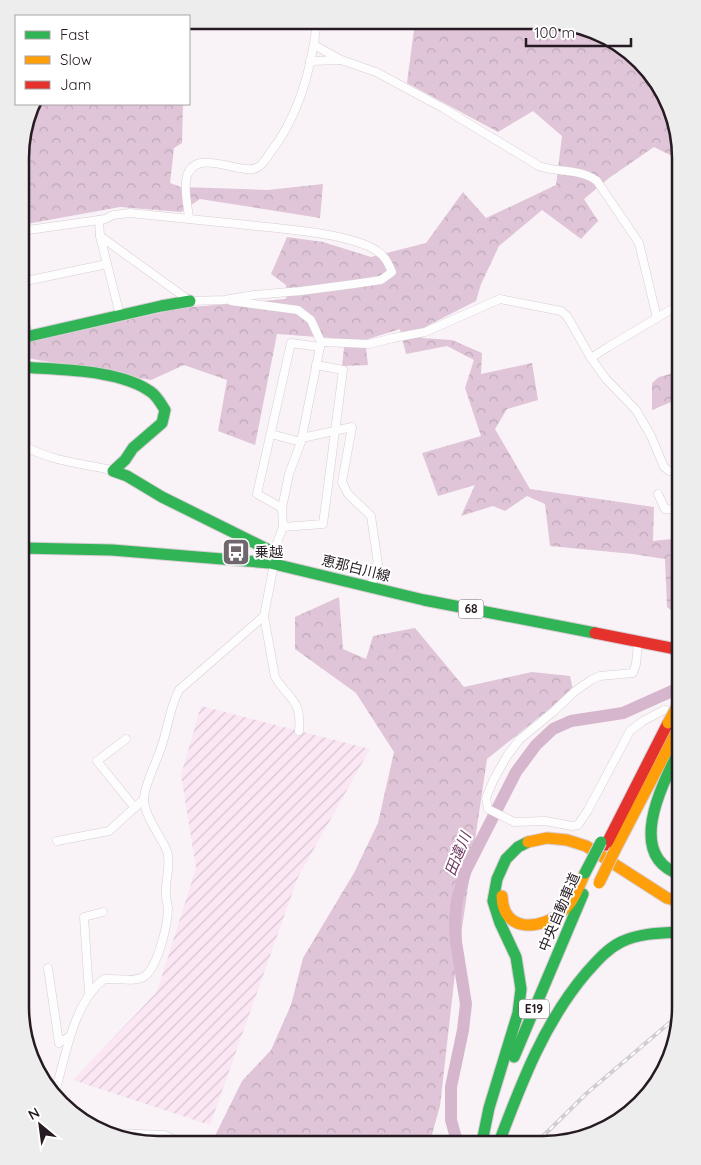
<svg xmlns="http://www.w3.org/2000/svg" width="701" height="1165" viewBox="0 0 701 1165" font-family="Quicksand,'Noto Sans JP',sans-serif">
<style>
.industrial{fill:url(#industrial-furrows)}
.forest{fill:url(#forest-crowns)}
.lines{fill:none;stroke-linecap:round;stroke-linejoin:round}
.river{stroke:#d6b6cc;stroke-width:12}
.street-casing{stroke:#d7cdd4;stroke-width:9}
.fast-casing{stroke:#d7cdd4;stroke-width:13}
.slow-casing{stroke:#d7cdd4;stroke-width:13}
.jam-casing{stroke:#d7cdd4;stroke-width:13}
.street{stroke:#fefdfe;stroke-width:8}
.fast{stroke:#30b455;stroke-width:11}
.slow{stroke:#ff9f0a;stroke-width:11}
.jam{stroke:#e5322d;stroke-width:11}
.rail-casing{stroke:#d1ced0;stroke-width:4}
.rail{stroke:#fff;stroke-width:2;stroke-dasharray:5.5;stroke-linecap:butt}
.fast-bridge-casing{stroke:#d7cdd4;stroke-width:13;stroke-linecap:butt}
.slow-bridge-casing{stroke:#d7cdd4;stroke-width:13;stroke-linecap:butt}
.fast-bridge{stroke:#30b455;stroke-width:11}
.slow-bridge{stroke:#ff9f0a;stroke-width:11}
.labels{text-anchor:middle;stroke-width:4;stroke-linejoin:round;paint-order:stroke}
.shield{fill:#fff;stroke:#675f64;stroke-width:1}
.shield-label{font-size:12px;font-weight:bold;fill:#261b22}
.poi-label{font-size:14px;fill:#261b22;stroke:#fff;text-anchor:start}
.street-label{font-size:14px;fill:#261b22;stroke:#fff}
.water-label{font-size:15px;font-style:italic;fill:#6d385f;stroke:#fff}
.rim{fill:none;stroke:#261b22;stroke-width:2.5}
</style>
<defs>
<pattern id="industrial-furrows" width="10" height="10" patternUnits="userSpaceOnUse" patternTransform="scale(1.25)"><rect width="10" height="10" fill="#fbe6f4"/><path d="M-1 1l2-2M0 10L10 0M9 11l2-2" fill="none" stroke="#d7c5d1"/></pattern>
<pattern id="forest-crowns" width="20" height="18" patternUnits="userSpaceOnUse" patternTransform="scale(1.25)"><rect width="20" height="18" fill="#dfc5d7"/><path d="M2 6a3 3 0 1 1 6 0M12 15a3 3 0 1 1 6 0" fill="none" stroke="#bfa9b8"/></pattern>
</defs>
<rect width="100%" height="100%" fill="#f9f2f7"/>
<polygon class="industrial" points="201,706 370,749 298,877 210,1125 73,1080 157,992 196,868 181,775"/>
<g class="forest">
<polygon points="415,22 570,23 627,49 671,105 680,153 670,155 654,147 609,178 584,199 598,221 581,239 542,210 499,246 481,284 476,301 427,326 422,338 452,340 482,353 481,374 532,363 538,400 507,409 495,429 530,489 654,507 653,541 681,538 681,618 667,607 665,559 633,554 550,546 545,504 527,496 505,511 493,506 461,516 475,485 438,496 422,453 481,436 465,388 474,360 447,346 406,354 400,329 365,340 368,365 342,366 345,339 277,334 255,445 218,431 227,380 184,365 151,380 27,358 21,370 21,291 35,341 181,308 286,299 286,285 271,274 287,237 323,242 371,257 426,243 463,192 486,218 556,185 562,136 533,111 498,132 407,83"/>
<polygon points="32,104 183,104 182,143 174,148 170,183 181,187 268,190 323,184 320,218 200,199 181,212 120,207 21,225 21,140"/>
<polygon points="681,371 681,408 671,402 652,410 652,383 659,377"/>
<polygon points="339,597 343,649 366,659 373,636 415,628 464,687 532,672 570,676 573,690 487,759 454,982 440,1106 429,1145 211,1144 242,1081 271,1050 291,1005 303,958 354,873 378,823 394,752 356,693 295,649 295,617"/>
</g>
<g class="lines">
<polyline class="river" points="458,1145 451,1120 451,1087 463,1030 466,1004 456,942 455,920 457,899 466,870 516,772 536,745 553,729 571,721 623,713 681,687"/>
<g class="street-casing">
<g id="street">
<path d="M314,45L341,60L376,72L443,108L539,166C558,173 580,168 597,181L639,243L657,318"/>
<polyline points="310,61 341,60"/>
<path d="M189,219C188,202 177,168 201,163C213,161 228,166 239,168C245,169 252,171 258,167C263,165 267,157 270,153C299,116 312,67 317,21"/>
<polyline points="99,220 100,236 120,315"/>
<path d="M21,231L92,221L105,219L113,215L130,213C179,218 228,223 277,228C304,231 355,236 377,251C385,256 388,263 392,272L381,280L354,284L301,291L254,295L224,300L190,301L100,236"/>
<polyline points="21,282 107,264"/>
<polyline points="231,301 298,310 311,320 321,342 301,442 289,474 282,508 283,527 272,556"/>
<polyline points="21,321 26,337"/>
<polyline points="321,342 369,344 393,338 425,332 500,299 561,311 567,316 591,358 606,379 636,410 651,436 664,467 669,471 681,472"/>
<polyline points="591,358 608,347 672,309 681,306"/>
<polyline points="271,434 301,442"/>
<polyline points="302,438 352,427 342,482 348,494 371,516 378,564 373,569 372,587"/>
<path d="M21,444C47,460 78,463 107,469L113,471"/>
<polyline points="658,494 665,509 681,510"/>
<polyline points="282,508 257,494 291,343 320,347"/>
<polyline points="283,527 323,524 343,370 316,365"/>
<path d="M264,616L275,677C289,700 302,699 299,731"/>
<polyline points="638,642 636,664 633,673 600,676 591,680 574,692 553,712 519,740 507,756 494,779 486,798 488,809 514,822 545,821 572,826 578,825 588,810 630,731 643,721 664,710 675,712"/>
<polyline points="126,739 97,761 135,808"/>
<polyline points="57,841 109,831 144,799"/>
<polyline points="48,968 59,1043 70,1036"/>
<polyline points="89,993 84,917 103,912"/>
<path d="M55,1092C66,1056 73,1003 104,979C116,978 135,983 145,976C158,966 168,924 168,908C167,902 165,896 166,889C166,877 171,863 167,851C161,836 144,816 144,799C144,785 158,759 162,745C168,727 170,707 179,690L264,616L274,564"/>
<polyline points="112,1133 164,1135 185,1144"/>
</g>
</g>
<g class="fast-casing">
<g id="fast">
<polyline points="21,338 161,306 190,301"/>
<path d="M21,367C58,370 120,369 151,392C157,396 161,404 165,410L162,423L133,448L125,460L113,471L127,476L162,497L273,552"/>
<polyline points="21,548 112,550 270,563 424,600 595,633"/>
<path d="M681,747C664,781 623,856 681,875"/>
<polyline points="514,1057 583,894"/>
<polyline points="482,1142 489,1108 518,1013 521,989 516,957 500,923 493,901 497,879 506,859 518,847 528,842"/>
<path d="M498,1145C521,1084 544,1022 587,972C597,961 607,949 621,942C640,933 661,933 681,932"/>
</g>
</g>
<g class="slow-casing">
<g id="slow">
<polyline points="528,842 547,838 567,840 586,846 667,898 681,902"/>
<polyline points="615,850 681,723"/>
<path d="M502,896C503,934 542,930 563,911C574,901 579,886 585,873"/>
</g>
</g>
<g class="jam-casing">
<g id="jam">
<polyline points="595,633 681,650"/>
<polyline points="606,845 668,723"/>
</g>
</g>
<use href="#street" class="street"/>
<use href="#fast" class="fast"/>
<use href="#slow" class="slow"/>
<use href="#jam" class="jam"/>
<g class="rail-casing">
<g id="rail">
<polyline points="648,1095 661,1069"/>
<polyline points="534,1145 587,1093 681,1013"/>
</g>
</g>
<use href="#rail" class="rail"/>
<g class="fast-bridge-casing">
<polyline id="fast-bridge" points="585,873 601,842"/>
</g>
<g class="slow-bridge-casing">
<g id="slow-bridge">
<polyline points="668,723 681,699"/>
<polyline points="599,883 615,850"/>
</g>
</g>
<use href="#fast-bridge" class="fast-bridge"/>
<use href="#slow-bridge" class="slow-bridge"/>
</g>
<defs>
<g id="bus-square" transform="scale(1.4375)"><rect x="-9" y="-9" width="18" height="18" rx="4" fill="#70666d" stroke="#fff"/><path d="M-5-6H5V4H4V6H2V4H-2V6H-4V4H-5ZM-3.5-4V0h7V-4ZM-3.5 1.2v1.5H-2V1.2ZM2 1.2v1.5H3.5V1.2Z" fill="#fff"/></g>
</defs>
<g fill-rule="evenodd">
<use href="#bus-square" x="236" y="552"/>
</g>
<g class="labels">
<g class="shield">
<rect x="458.5" y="599.5" width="25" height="19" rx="4"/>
<rect x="519" y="999.5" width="30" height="19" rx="4"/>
</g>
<g class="shield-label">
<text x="471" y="613">68</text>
<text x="534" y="1013">E19</text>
</g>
<g class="poi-label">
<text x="255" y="557">乗越</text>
</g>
<g class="street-label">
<text transform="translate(356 568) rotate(14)" y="5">恵那白川線</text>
<text transform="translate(559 912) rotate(-67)" y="5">中央自動車道</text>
</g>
<g class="water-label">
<text transform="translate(458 854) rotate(-68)" y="5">田違川</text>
</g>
</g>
<path d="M0 0H701V1165H0ZM158 29H543A129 129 0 0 1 672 158V1007A129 129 0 0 1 543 1136H158A129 129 0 0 1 29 1007V158A129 129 0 0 1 158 29Z" fill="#eeeded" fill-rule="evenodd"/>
<path class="rim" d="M158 29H543A129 129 0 0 1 672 158V1007A129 129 0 0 1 543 1136H158A129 129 0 0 1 29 1007V158A129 129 0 0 1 158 29Z"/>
<rect x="15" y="15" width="175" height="90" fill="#ffffff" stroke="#a8a4a7"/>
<rect x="25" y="31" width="25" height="8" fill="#30b455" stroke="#a8a4a7"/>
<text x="60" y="40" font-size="15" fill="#261b22">Fast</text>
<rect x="25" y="56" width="25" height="8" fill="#ff9f0a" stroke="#a8a4a7"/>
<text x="60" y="65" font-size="15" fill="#261b22">Slow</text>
<rect x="25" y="81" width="25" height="8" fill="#e5322d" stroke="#a8a4a7"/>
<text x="60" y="90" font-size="15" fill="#261b22">Jam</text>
<g transform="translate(40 1125) rotate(331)" stroke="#ffffff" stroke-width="4" paint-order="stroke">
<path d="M0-4L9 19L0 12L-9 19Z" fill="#261b22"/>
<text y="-8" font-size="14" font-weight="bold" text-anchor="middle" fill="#261b22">N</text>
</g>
<path d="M526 38v8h105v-8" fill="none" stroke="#261b22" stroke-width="2.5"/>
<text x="534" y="38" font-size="15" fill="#261b22" stroke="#ffffff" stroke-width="4" paint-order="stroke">100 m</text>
</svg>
